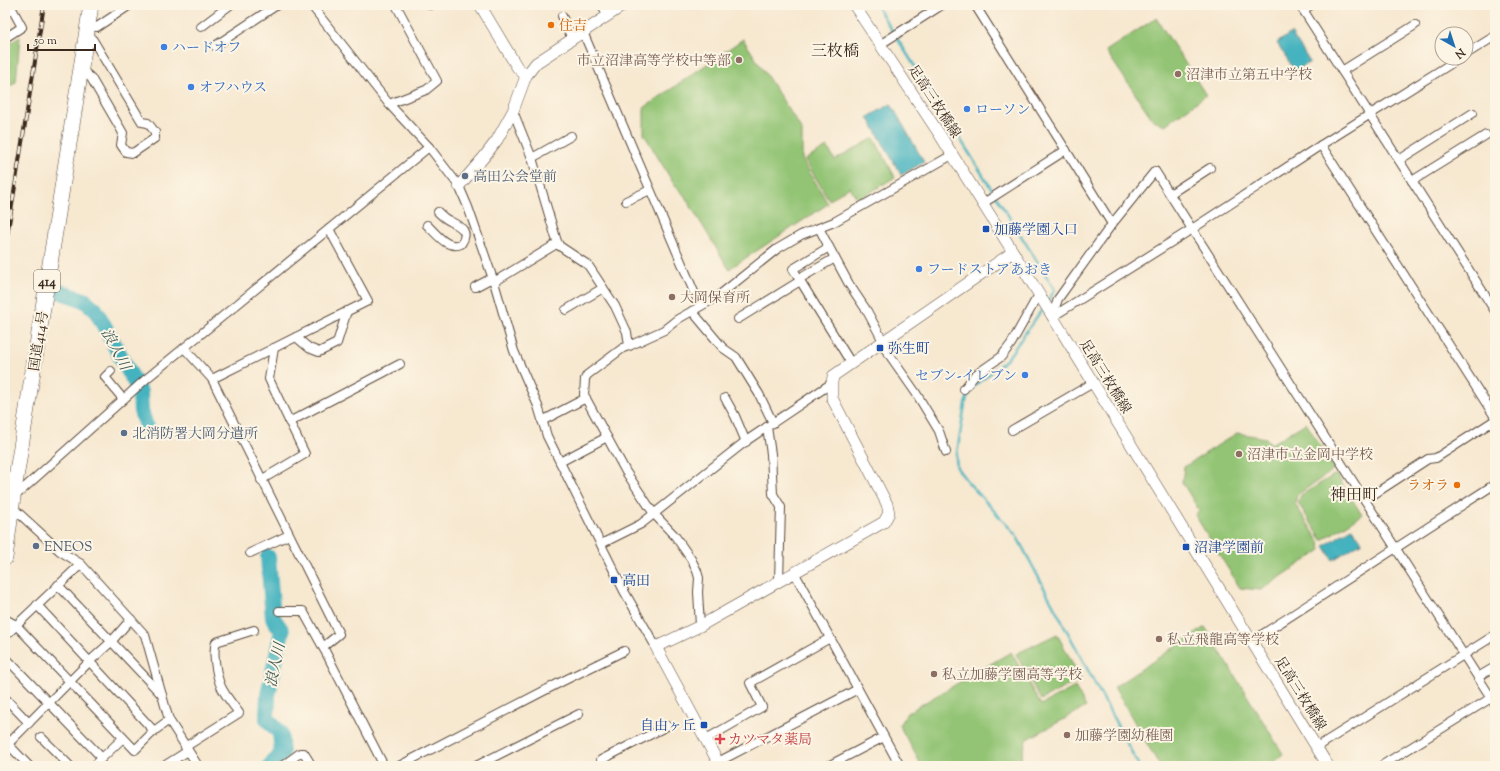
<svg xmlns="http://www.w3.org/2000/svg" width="1500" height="771" viewBox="0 0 1500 771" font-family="'Sorts Mill Goudy','Noto Serif JP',serif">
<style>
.green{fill:#93c474;stroke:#677749}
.water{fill:#44b3bf;stroke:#406e6e}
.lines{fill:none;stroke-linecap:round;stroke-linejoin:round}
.stream{stroke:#44b3bf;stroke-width:2.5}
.river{stroke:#44b3bf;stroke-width:16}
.street-casing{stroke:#574639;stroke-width:10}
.secondary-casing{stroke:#574639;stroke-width:12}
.highway-casing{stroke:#574639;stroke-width:16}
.street{stroke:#fff;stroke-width:8}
.secondary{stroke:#fff;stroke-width:11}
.highway{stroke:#fff;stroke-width:15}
.rail-casing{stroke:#3b2a1e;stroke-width:4}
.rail{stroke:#fcf5e5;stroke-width:2.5;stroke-dasharray:8;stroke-linecap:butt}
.food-dot{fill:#e8710a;stroke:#fcf5e5;stroke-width:1.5}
.shop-dot{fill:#3f7fe0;stroke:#fcf5e5;stroke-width:1.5}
.education-dot{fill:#8d6e63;stroke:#fcf5e5;stroke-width:1.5}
.service-dot{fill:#5c6f8a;stroke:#fcf5e5;stroke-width:1.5}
.transit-dot{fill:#1a4fb4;stroke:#fcf5e5;stroke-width:1.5}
.health-dot{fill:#e0444e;stroke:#fcf5e5;stroke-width:1.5}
.labels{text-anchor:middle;stroke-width:4;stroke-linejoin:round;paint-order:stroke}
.shield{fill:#fcf5e5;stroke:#75675a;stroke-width:1}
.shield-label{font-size:13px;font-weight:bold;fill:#3b2a1e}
.food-label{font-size:14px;fill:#c56008;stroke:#fcf5e5;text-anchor:start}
.shop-label{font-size:14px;fill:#366cbe;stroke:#fcf5e5;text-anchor:start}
.education-label{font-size:14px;fill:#785e54;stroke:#fcf5e5;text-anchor:start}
.street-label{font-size:14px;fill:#3b2a1e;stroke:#fcf5e5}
.service-label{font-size:14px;fill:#4e5e75;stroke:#fcf5e5;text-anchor:start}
.transit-label{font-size:14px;fill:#164399;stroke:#fcf5e5;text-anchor:start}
.health-label{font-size:14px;fill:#be3a42;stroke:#fcf5e5;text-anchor:start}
.water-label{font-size:15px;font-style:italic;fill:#3e5a56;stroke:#fcf5e5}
.quarter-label{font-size:16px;fill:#3b2a1e;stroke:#fcf5e5}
</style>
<rect width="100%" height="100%" fill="#fcf5e5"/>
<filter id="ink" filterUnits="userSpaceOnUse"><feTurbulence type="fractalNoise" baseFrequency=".025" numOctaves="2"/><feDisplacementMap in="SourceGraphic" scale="8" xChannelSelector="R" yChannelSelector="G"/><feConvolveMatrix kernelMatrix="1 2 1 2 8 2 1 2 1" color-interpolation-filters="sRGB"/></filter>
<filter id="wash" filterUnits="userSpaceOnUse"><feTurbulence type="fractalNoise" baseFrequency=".012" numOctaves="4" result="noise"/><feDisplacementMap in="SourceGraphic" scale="16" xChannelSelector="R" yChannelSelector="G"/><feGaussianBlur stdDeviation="0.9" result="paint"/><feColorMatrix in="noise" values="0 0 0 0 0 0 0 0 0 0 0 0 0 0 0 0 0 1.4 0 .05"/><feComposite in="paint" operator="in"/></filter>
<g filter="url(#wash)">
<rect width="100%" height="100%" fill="#f7e8d0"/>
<g class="green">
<polygon points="1156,18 1206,95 1165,125 1153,120 1106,51"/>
<polygon points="20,37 16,82 5,89 5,46"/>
<polygon points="743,39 802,130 802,159 828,204 729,269 684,195 675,186 644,134 644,108"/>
<polygon points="874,138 895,177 858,200 850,187 829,200 805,160 827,147 835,160"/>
<polygon points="1306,423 1335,469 1297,495 1295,504 1319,541 1321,550 1261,590 1240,588 1195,515 1199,510 1182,482 1184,467 1237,433 1266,438 1271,444"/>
<polygon points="1336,474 1362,515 1322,540 1298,503 1301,495"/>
<polygon points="1205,627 1283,754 1269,766 1160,766 1114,687"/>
<polygon points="1057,634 1081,679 1041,700 1016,654"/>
<polygon points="1011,652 1041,705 1075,687 1086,707 1026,740 1019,766 922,766 899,725 907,713"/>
</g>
<g class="water">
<polygon points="1291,33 1310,62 1295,71 1277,43"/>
<polygon points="891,104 924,162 901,175 868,117"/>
<polygon points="1352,528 1362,542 1333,560 1324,546"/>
</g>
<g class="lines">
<g class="stream">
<polyline points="876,5 893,32"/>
<polyline points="897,38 1055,290 1047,302"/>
<polyline points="1043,308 1007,359 970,390 965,404 956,459 957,468 966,480 1016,535 1139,766"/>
</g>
<g class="river">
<polyline points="61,292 84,300 95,309 140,392 141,411 146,426"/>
<polyline points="268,557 273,618 282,631 268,695 267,719 280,733 282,753 270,766"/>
</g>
</g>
</g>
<g filter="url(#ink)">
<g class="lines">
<g class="street-casing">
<g id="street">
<polyline points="311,5 389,104 429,147 459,186 468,207 494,282 514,351 538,406 547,436 624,591 656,647"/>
<polyline points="430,5 431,5"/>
<polyline points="602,5 608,16"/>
<polyline points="975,5 1112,224 1058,299 1052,317"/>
<polyline points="1300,5 1495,311"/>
<polyline points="1303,10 1311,5"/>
<polyline points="562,16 572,39"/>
<polyline points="88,26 97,27 130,5"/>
<polyline points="201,27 230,5"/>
<polyline points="583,32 700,306"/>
<polyline points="5,38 22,27 10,5"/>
<polyline points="881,44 942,5"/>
<polyline points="215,46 277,5"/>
<polyline points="1466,54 1495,36"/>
<polyline points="81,69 91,78 123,133 121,145 126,152 133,153 155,138 155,132 148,123 142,122 93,40 87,34"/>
<polyline points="1342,71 1415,25"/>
<polyline points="389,104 426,90 437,81 396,5"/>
<polyline points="513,111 532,158 558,245 588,265 615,306 627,332 629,346 623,348 587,375 585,379 584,395 626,472 654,514 675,536 691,559 697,571 699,578 698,592 700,626"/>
<polyline points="1321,145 1495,417"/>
<polyline points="532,158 571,136"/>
<polyline points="1399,160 1473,113"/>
<polyline points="1412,181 1486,135"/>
<polyline points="1170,194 1210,168"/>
<polyline points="626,201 650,190"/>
<polyline points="982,204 1066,150"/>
<polyline points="1112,224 1155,171 1495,704"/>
<path d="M427,225C436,233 447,250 461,244C471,230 459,226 448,220C444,218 441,215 438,212"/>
<polyline points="819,228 829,247 793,269 851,363"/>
<polyline points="329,229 368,301 212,379 339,634 323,647 384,766"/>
<polyline points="829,247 849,284 867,311 883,341"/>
<polyline points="799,279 835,258"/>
<polyline points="494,282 558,243"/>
<polyline points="475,287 492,278"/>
<polyline points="566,310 603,288"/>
<polyline points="692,311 723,348 736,357 759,394 773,423"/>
<polyline points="1052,317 1192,229 1321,145 1460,58"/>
<polyline points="738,319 800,281"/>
<polyline points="296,337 309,348 319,352 337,343 347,311"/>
<polyline points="881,343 916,393 939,431 946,452"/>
<polyline points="629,346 664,330 678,319 717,297 777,249 801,235 834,222 952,155"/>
<polyline points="184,348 212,379"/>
<polyline points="111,371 105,377 123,399"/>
<polyline points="964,389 975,375 1001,357 1011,344 1035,301 1039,296"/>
<polyline points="725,398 735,416 746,442"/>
<polyline points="542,421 586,398"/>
<polyline points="289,422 400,364"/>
<polyline points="767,427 771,454 773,494 781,507 779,581"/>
<polyline points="1012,430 1093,383"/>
<polyline points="560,462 607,437"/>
<polyline points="261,480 305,454 269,379 274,348"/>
<polyline points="14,497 146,379 429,147"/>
<polyline points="1365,500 1428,459 1436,458 1495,420"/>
<polyline points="11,506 60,551 81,564 145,635 169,720 198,766"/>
<polyline points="601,544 641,524 746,441 832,383"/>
<polyline points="250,553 289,535"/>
<polyline points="794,572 900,766"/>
<polyline points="58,585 162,695"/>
<polyline points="37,605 154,731"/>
<polyline points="279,611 303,611 324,649"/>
<polyline points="5,619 16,625 135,750 154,731 169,720"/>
<polyline points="5,636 81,564"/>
<polyline points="1252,641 1495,484"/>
<polyline points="5,657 102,758 94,766"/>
<polyline points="1478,677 1495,667"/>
<polyline points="5,698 29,723"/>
<polyline points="41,737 70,766"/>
<polyline points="706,739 762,707 750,683 830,638"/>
<polyline points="5,741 29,766"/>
<polyline points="8,744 90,661 111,642 131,619"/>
<path d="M185,747L239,713C234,706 228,699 224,692C217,682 212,654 216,642L254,630"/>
<polyline points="1317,747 1495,635"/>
<polyline points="102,758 123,738"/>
<polyline points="601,760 667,726"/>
<polyline points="718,762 858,689"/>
<polyline points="164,766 188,751"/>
<polyline points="282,766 300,753 304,753 312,766"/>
<polyline points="399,766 563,681 624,651"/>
<polyline points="476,766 579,714"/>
<polyline points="828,766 884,737"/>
<polyline points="1381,766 1491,698"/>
</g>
</g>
<g class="secondary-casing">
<g id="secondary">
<polyline points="480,5 517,67 526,76"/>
<polyline points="854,5 940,135 1013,252 1328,766"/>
<polyline points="459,186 484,157 497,140 513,111 526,76 536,63 624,5"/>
<polyline points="720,766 656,647 700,626 884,522 889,513 887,504 832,398 832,383 833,376 1013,252"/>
</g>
</g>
<g class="highway-casing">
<polyline id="highway" points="5,558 13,497 91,5"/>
</g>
<use href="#street" class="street"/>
<use href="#secondary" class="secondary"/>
<use href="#highway" class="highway"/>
<g class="rail-casing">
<polyline id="rail" points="5,249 44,5"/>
</g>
<use href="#rail" class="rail"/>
</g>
</g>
<g class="food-dot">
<circle cx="551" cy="25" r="4"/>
<circle cx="1457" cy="485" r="4"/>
</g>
<g class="shop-dot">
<circle cx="164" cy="47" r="4"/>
<circle cx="191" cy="87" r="4"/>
<circle cx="967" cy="109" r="4"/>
<circle cx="919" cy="269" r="4"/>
<circle cx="1025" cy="375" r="4"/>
</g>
<g class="education-dot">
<circle cx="739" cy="60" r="4"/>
<circle cx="1178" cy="74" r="4"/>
<circle cx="672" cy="297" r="4"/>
<circle cx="1239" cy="454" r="4"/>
<circle cx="1159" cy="639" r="4"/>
<circle cx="934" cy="674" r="4"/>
<circle cx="1067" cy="735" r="4"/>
</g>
<g class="service-dot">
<circle cx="465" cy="176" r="4"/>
<circle cx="124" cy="433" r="4"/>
<circle cx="36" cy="546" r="4"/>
</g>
<g class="transit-dot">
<rect x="982" y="225" width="8" height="8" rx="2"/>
<rect x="876" y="344" width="8" height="8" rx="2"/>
<rect x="1182" y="543" width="8" height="8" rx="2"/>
<rect x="610" y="576" width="8" height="8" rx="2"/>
<rect x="700" y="721" width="8" height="8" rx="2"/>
</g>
<path class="health-dot" d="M718 733h4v4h4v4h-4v4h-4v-4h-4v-4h4z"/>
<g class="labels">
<rect class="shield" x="34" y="270" width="26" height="22" rx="3"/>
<g class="shield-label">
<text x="47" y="286">414</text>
</g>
<g class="food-label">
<text x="559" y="30">住吉</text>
<text x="1449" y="490" text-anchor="end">ラオラ</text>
</g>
<g class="shop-label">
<text x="172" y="52">ハードオフ</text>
<text x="199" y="92">オフハウス</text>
<text x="975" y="114">ローソン</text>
<text x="927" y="274">フードストアあおき</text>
<text x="1017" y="380" text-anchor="end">セブン-イレブン</text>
</g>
<g class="education-label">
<text x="731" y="65" text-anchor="end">市立沼津高等学校中等部</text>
<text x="1186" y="79">沼津市立第五中学校</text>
<text x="680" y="302">大岡保育所</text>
<text x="1247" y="459">沼津市立金岡中学校</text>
<text x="1167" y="644">私立飛龍高等学校</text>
<text x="942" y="679">私立加藤学園高等学校</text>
<text x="1075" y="740">加藤学園幼稚園</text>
</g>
<g class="street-label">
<text transform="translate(935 101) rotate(57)" y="5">足高三枚橋線</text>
<text transform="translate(38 341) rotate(-81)" y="5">国道414号</text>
<text transform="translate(1106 376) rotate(58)" y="5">足高三枚橋線</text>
<text transform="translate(1301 693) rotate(58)" y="5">足高三枚橋線</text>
</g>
<g class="service-label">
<text x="473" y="181">高田公会堂前</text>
<text x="132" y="438">北消防署大岡分遣所</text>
<text x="44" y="551">ENEOS</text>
</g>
<g class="transit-label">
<text x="994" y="234">加藤学園入口</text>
<text x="888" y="353">弥生町</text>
<text x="1194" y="552">沼津学園前</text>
<text x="622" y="585">高田</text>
<text x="696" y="730" text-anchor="end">自由ヶ丘</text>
</g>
<g class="health-label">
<text x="728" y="744">カツマタ薬局</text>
</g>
<g class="water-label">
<text transform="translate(116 349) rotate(62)" y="5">浪人川</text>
<text transform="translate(275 665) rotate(-78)" y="5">浪人川</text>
</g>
<g class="quarter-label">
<text x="835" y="56">三枚橋</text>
<text x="1354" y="500">神田町</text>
</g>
</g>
<rect width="1500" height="771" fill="none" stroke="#fcf5e5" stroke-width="20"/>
<g transform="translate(1454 46) rotate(141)"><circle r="19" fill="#fcf5e5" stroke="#afa495"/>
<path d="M0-3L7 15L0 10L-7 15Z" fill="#1f6fb2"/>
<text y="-6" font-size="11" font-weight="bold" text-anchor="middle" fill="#3b2a1e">N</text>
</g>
<path d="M28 44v6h67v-6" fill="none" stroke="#3b2a1e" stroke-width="2"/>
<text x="34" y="44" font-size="12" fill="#3b2a1e" stroke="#fcf5e5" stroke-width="3" paint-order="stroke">50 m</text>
</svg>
